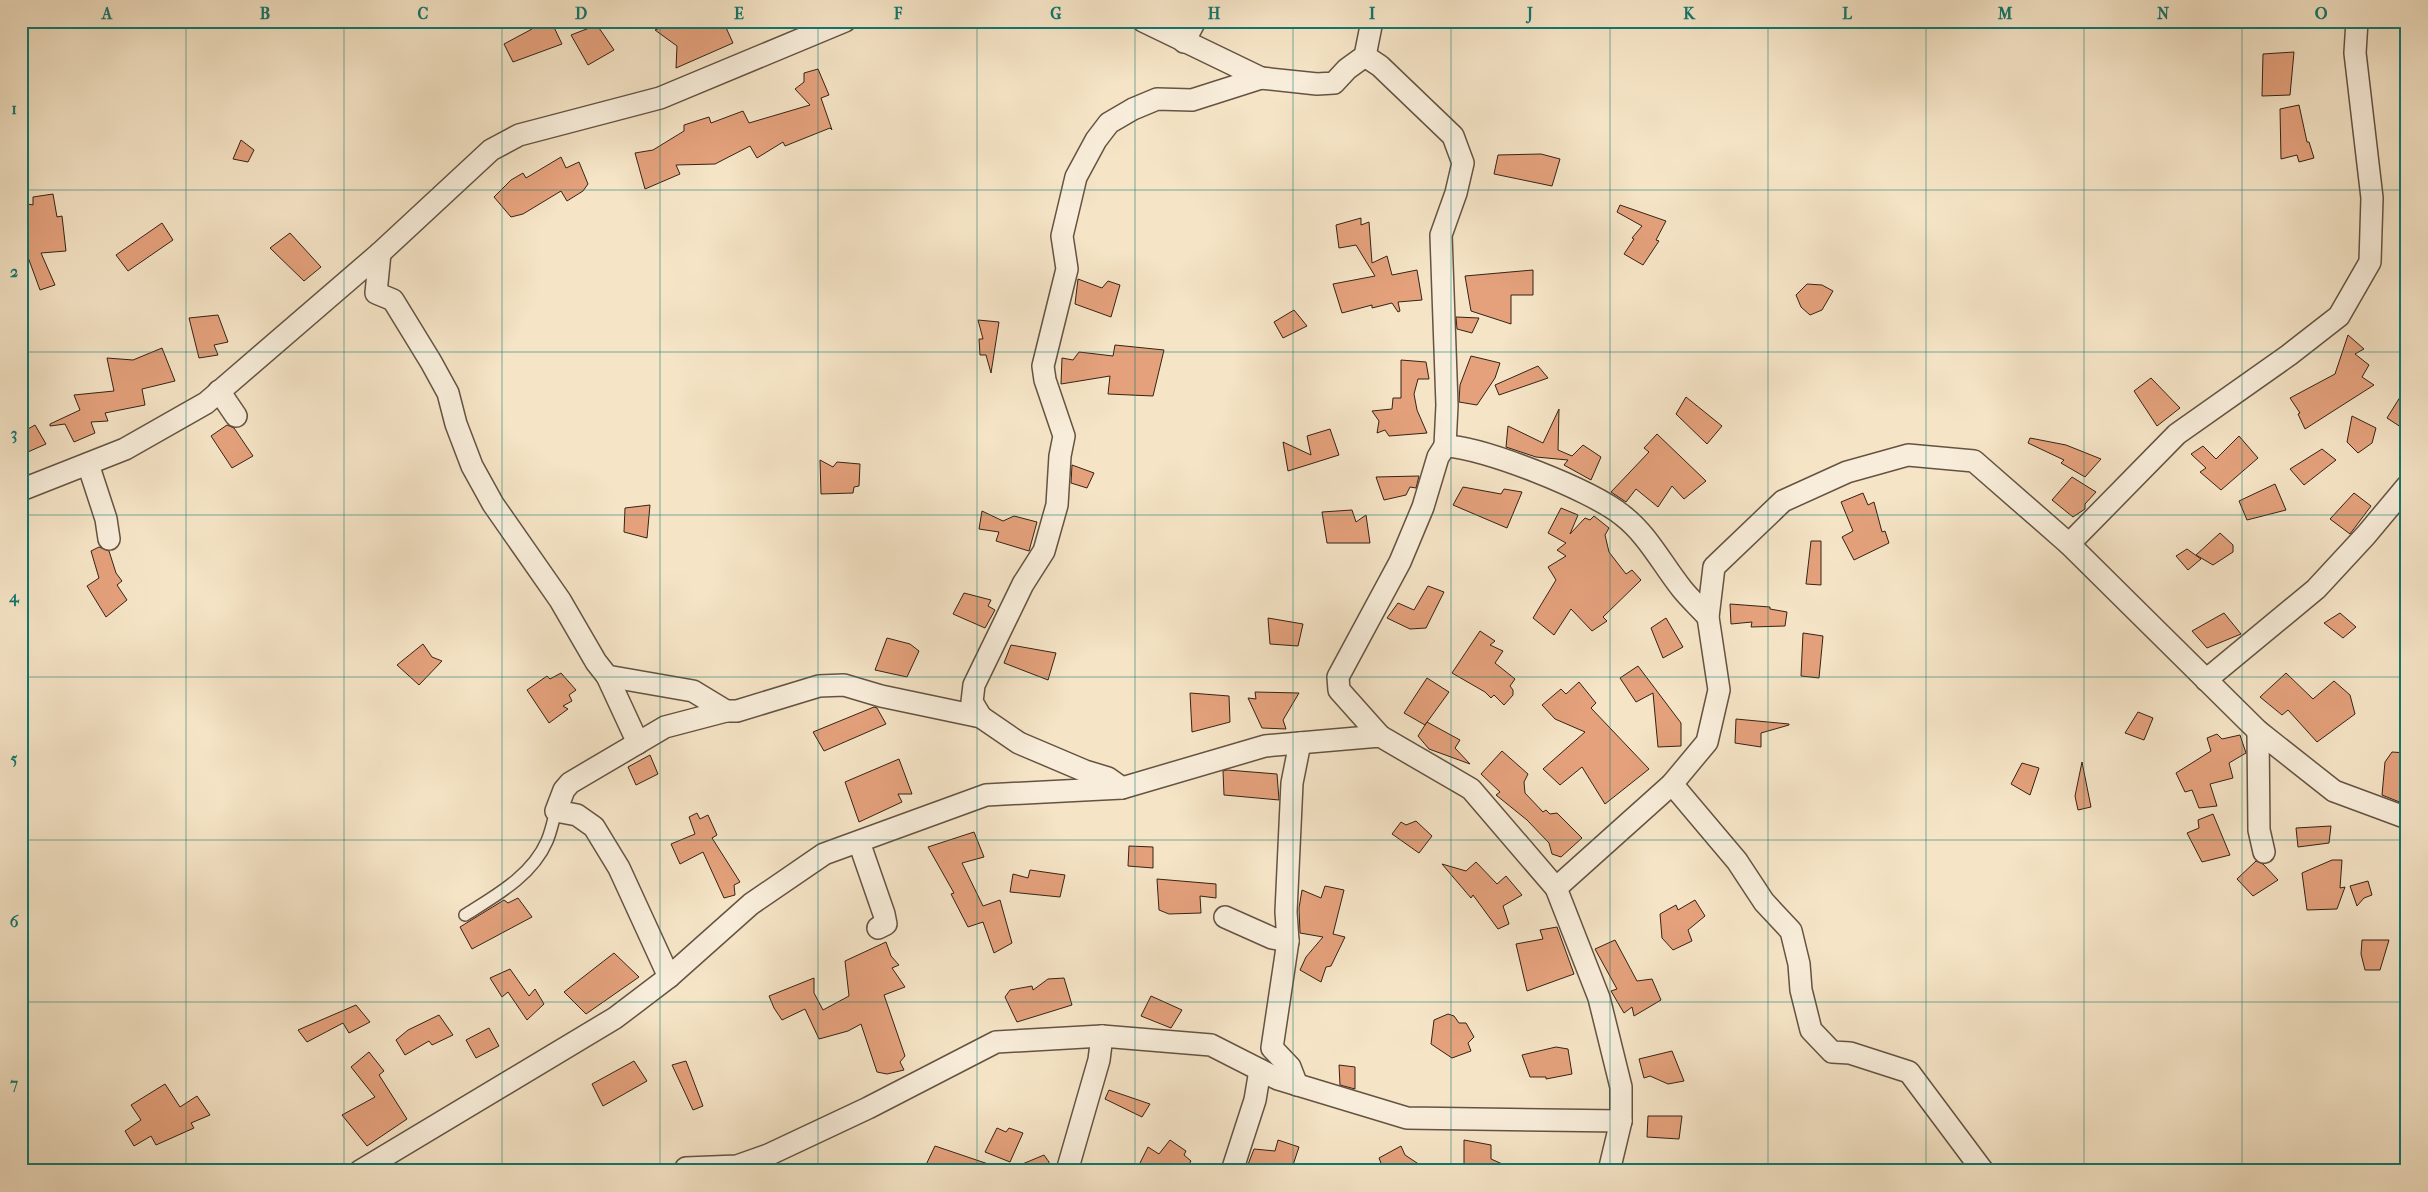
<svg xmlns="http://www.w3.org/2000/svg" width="2428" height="1192" viewBox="0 0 2428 1192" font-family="'IM FELL French Canon',serif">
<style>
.building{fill:#e4a17c;stroke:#352316}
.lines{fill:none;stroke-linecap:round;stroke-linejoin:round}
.service-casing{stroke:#655342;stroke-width:14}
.minor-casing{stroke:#655342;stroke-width:24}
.service{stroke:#f8edda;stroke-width:11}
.minor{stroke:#f8edda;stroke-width:21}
.grid{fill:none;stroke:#0f766e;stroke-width:1;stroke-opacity:0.55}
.neatline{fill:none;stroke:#0f766e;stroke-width:2}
.grid-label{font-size:16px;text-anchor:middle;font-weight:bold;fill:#0f766e}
</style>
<rect width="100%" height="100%" fill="#f5e4c6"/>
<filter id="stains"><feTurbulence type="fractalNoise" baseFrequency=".004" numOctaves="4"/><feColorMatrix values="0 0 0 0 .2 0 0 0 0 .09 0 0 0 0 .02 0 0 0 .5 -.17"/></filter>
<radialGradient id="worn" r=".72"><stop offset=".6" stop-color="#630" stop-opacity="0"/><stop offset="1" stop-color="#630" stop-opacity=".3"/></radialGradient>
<g class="building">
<polygon points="528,21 551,21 562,44 513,62 504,44 532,29"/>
<polygon points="677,21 723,21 733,43 676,68 677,46 655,30"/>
<polygon points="597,25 614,50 588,65 571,35"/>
<polygon points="2294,52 2290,95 2262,96 2263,54"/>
<polygon points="818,69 829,95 821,98 832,130 830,128 785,146 783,142 757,158 750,146 715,164 676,165 680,174 645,189 635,153 653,150 684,131 684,125 709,117 711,123 743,111 749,123 810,105 795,89 804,82 804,73"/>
<polygon points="2299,105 2307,142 2309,142 2314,158 2299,162 2297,155 2281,159 2280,109"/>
<polygon points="241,140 254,150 248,162 233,159"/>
<polygon points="1541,154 1560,159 1552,186 1494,174 1498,155"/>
<polygon points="561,157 566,168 579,162 588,184 583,191 567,201 561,191 523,214 511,217 494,197 511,180 523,173 526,178"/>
<polygon points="53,194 57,217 62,216 66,251 41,253 55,285 40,290 21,238 21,225 26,223 23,203 33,205 33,197"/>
<polygon points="1620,205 1666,221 1656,240 1659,241 1643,265 1624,254 1634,239 1632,238 1642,226 1617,212"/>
<polygon points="1361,218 1361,225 1369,222 1372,263 1387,256 1392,275 1417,270 1422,300 1398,302 1400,311 1398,312 1392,303 1372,308 1372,305 1342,313 1333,284 1375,276 1356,245 1339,248 1336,225"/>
<polygon points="162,223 173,240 128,271 116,255"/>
<polygon points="290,233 321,267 304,281 270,248"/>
<polygon points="1533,270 1533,295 1511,295 1511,324 1471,311 1465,276"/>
<polygon points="1078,279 1102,288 1108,281 1120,285 1111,317 1075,304"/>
<polygon points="1807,284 1822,285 1833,291 1822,310 1810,315 1801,307 1796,295"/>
<polygon points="1294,310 1307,326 1283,338 1274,322"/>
<polygon points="218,315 228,342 214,345 218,355 199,358 189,318"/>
<polygon points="1456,317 1479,318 1472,333 1457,329"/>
<polygon points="978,320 999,322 991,373 986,355 980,355 979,339 983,339"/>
<polygon points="2348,335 2364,349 2355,354 2369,365 2362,377 2374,385 2305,429 2298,414 2300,413 2290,398 2335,374"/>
<polygon points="1115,345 1164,350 1153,396 1108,394 1110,376 1061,384 1062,358 1073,360 1079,352 1113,356"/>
<polygon points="162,348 175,381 142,389 145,405 105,413 108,421 91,422 95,433 74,442 65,424 50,426 50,424 80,410 74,395 114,391 107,358 133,360"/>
<polygon points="1471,356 1500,363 1495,378 1477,405 1459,402 1460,385"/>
<polygon points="1401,360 1426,362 1429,379 1418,379 1414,394 1417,410 1427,433 1389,436 1385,430 1377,433 1379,421 1372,411 1392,409 1393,398 1401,398"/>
<polygon points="1538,366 1548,378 1499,395 1495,385"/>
<polygon points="2151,378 2180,408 2157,426 2134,391"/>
<polygon points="2407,386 2407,431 2387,418"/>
<polygon points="1686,397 1722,426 1707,444 1676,414"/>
<polygon points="1559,409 1558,450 1572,456 1583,445 1601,457 1591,480 1564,465 1568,460 1536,457 1506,447 1508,426 1543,443"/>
<polygon points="2352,416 2376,428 2372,443 2358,453 2347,442"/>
<polygon points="35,425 46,444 21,455 21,433"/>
<polygon points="227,425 234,428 253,456 232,468 211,436"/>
<polygon points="1330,429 1339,455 1288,471 1283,442 1311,455 1307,436"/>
<polygon points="1657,434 1706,481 1684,499 1672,486 1658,507 1636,489 1626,502 1611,492 1649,452 1644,448"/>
<polygon points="2239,436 2258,458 2221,490 2200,472 2206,468 2191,454 2203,446 2216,459"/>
<polygon points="2030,438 2066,445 2101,459 2085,477 2061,463 2064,460 2028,443"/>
<polygon points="2322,449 2336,460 2304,485 2290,469"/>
<polygon points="820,460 833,467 837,462 860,464 859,486 854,487 853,493 821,494"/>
<polygon points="1072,465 1094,473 1087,488 1071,483"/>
<polygon points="1419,476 1416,488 1410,487 1406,495 1384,500 1376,477"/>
<polygon points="2072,477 2096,492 2085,504 2085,509 2073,517 2052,500"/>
<polygon points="2275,484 2286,510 2247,520 2239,501"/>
<polygon points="1463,487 1501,494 1504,489 1522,492 1507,528 1453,505"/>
<polygon points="1863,493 1868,505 1874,502 1882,532 1885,531 1889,543 1854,560 1842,537 1853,531 1841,502"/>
<polygon points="2354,493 2371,506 2350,534 2330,519"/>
<polygon points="650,505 647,538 624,532 625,508"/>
<polygon points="1561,508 1578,515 1570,534 1585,518 1590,520 1594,516 1609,528 1605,535 1609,552 1626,574 1632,570 1641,580 1603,617 1607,621 1592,631 1571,609 1554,635 1533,618 1556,580 1548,567 1566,556 1557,550 1566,543 1548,533"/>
<polygon points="1352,510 1356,522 1366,515 1370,543 1327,543 1322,512"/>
<polygon points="982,511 1003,521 1014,516 1037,522 1029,551 996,541 999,532 979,529"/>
<polygon points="2220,533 2233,545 2233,552 2213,565 2196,555"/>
<polygon points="1811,541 1821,541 1821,585 1806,584"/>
<polygon points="99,547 109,551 116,573 122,581 117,585 127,600 106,617 87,586 99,578 91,551"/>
<polygon points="2187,549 2201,559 2188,570 2176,556"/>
<polygon points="1428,586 1444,592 1426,628 1410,629 1387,618 1398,603 1414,610"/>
<polygon points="964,593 991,600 988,606 995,610 985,628 953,614"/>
<polygon points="1730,604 1770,607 1770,609 1787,612 1785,626 1751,627 1752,622 1731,624"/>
<polygon points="2224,613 2241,634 2207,648 2192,631"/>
<polygon points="2340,613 2356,627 2343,638 2324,623"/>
<polygon points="1268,618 1303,624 1298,646 1270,644"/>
<polygon points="1666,618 1683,647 1663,658 1651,628"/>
<polygon points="1480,631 1495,641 1490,645 1503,651 1495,663 1515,679 1510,686 1513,690 1513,695 1504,705 1494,695 1491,698 1485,692 1452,673"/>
<polygon points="1803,633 1823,636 1819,678 1801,676"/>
<polygon points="887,638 910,644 919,651 907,677 875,670"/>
<polygon points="423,644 432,657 442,661 419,685 397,665"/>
<polygon points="1011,645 1056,653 1048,680 1004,663"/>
<polygon points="1638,666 1681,723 1681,746 1658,747 1653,693 1636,702 1620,678"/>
<polygon points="561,673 576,690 569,695 572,701 563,706 568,709 549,723 527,690 547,676 550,679"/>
<polygon points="2286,673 2313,699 2334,681 2350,695 2355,714 2317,742 2288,710 2282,715 2260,697"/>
<polygon points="1427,678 1449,692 1425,725 1404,713"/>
<polygon points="1579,682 1596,703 1591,708 1649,769 1605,804 1582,767 1560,785 1543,769 1585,732 1555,719 1542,705 1561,689 1566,694"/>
<polygon points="1255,692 1299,693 1283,720 1286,729 1262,728 1248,698 1256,699"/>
<polygon points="1190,693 1229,696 1230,722 1192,732"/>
<polygon points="874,707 877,708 886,724 824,751 813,732"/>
<polygon points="2138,712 2153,718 2144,740 2125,733"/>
<polygon points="1736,719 1789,724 1789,725 1761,733 1761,747 1735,743"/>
<polygon points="1427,722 1460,740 1455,748 1470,764 1429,749 1418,736"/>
<polygon points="2217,734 2222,739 2240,735 2246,753 2229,763 2233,778 2210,784 2217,806 2199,808 2192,790 2185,792 2176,773 2211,751 2207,738"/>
<polygon points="1502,751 1528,774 1524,782 1525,793 1543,812 1546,810 1550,814 1557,813 1582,838 1561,857 1552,854 1549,843 1527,820 1496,795 1500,792 1481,774"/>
<polygon points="2392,752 2407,753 2407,805 2382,795 2385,762"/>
<polygon points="650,755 658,774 636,785 628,767"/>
<polygon points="899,759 912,794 898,794 902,802 859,822 845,782"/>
<polygon points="2082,762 2091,807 2078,810 2075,796"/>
<polygon points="2022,763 2039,768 2030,795 2011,784"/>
<polygon points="1227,770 1277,774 1279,800 1224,795 1223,771"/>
<polygon points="697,813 700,819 708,815 717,835 712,838 740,882 734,885 735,895 724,898 703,852 680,864 671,844 695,834 689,817"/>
<polygon points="2213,814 2230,855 2202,862 2187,833 2199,828 2198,820"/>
<polygon points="1416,821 1432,836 1419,853 1392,834 1401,822 1406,825"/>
<polygon points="2331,826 2329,843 2298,847 2296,828"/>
<polygon points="974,832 984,857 962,863 983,906 1000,900 1012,943 994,953 983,922 968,927 951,894 954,893 928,847"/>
<polygon points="1129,846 1153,847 1153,868 1128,866"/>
<polygon points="2332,860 2342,860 2340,888 2345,887 2337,909 2307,910 2302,873"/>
<polygon points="2256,861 2263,864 2278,880 2253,896 2237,879"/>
<polygon points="1476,862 1497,884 1506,876 1522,895 1503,906 1509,924 1498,929 1473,895 1471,898 1442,864 1466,871"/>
<polygon points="1030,870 1065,875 1060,897 1010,892 1013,874 1028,878"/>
<polygon points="1157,879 1216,884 1216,898 1200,896 1201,913 1169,914 1159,910"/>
<polygon points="2368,881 2372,895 2364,898 2357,906 2350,886"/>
<polygon points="1325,886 1344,890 1333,934 1345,937 1331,966 1326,967 1321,982 1300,970 1306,957 1323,937 1300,933 1299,908 1302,890 1321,898"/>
<polygon points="518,898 532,917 472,949 460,927 504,900 508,903"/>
<polygon points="1695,900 1705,916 1688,930 1692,941 1673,950 1662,938 1660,914 1676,905 1678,910"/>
<polygon points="1557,927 1574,974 1527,991 1516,944 1543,939 1540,930"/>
<polygon points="1615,940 1637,981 1652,979 1661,1000 1634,1016 1632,1007 1624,1013 1611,991 1617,989 1595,949"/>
<polygon points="2362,940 2389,940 2380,970 2365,970 2361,954"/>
<polygon points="886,942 891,956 899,965 892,968 905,987 884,995 905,1056 900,1062 904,1070 887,1074 877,1072 861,1024 848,1031 819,1039 805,1009 782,1020 774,1008 769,996 814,978 814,993 823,1010 849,996 845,961"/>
<polygon points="614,953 639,977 586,1014 564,992"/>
<polygon points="510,969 529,996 535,989 544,1004 527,1020 508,992 502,997 490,978"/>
<polygon points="1064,978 1072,1005 1017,1022 1005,997 1010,990 1032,986 1033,990 1048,979"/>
<polygon points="1151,996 1182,1010 1171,1028 1141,1016"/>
<polygon points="356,1005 370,1022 349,1033 343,1023 307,1042 298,1030"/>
<polygon points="1448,1014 1454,1016 1459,1023 1466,1023 1474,1037 1468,1043 1471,1051 1452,1058 1431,1044 1434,1020"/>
<polygon points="439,1015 453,1035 432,1045 429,1041 405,1055 396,1040 408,1030"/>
<polygon points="489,1028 499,1046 476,1058 466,1040"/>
<polygon points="1556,1047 1568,1049 1572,1074 1546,1079 1546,1077 1530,1077 1522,1055"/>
<polygon points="1672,1051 1684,1081 1668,1084 1650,1076 1644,1078 1639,1059"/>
<polygon points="369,1052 384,1071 379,1075 407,1119 367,1146 342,1115 375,1097 351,1067"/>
<polygon points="634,1061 647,1081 603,1106 592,1084"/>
<polygon points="686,1061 703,1106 693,1110 672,1065"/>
<polygon points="1339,1065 1355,1067 1355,1089 1340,1085"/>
<polygon points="165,1084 180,1107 197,1096 210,1115 191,1123 194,1128 156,1145 151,1136 134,1146 125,1131 141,1120 131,1105"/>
<polygon points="1109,1090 1150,1104 1142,1117 1105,1099"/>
<polygon points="1648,1116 1682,1116 1679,1139 1647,1137"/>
<polygon points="997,1128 1006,1132 1009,1128 1023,1133 1010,1162 985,1152"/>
<polygon points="1170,1140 1186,1151 1184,1155 1191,1161 1185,1171 1136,1171 1148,1147 1159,1154"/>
<polygon points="1278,1140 1299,1147 1291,1171 1270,1171 1247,1167 1254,1149 1275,1151"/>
<polygon points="1464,1140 1491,1145 1491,1159 1518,1171 1464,1171"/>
<polygon points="935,1146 1000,1168 1000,1171 955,1171 942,1166 940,1171 923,1171"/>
<polygon points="1401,1146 1405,1155 1429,1171 1384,1171 1379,1158"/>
<polygon points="1044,1155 1049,1162 1048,1171 1020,1165"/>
</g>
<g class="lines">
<g class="service-casing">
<path id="service" d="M465,915C495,896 532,876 547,841C551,832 553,821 556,811"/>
</g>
<g class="minor-casing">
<g id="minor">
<polyline points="1143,21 1261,78 1317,84 1334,83 1347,69 1365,56 1372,21"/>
<polyline points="1184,42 1195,21"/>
<polyline points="1365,56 1380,66 1453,136 1463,163 1456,193 1441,235 1447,405 1445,446"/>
<polyline points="380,253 376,293 393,300 431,362 448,393 456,424 472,466 493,504 560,600 596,662 607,676 693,691 726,711 737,711 819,686 844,685 881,696 981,717 1019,743 1085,771 1108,778 1122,788"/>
<polyline points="219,391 236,416"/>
<polyline points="88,464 106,519 109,539"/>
<polyline points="21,490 125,449 206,403 380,253 491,150 519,135 660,98 845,21"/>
<polyline points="2069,544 2177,434 2289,355 2339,316 2370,262 2372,198 2355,53 2357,21"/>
<polyline points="607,676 638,743"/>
<polyline points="2206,680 2316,589 2366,535 2407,486"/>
<polyline points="981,717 972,702 974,685 1023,584 1044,551 1057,505 1060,456 1064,436 1045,380 1043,366 1067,269 1062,236 1076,177 1096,140 1109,123 1133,109 1157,99 1192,100 1261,78"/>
<polyline points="2258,731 2259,830 2264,852"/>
<path d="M1380,736L1339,690L1338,677L1400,562L1423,507L1438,457L1445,446C1483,447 1591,490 1622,515C1648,535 1662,564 1682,589C1690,599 1700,608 1708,617"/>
<polyline points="1672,784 1737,861 1764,902 1791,931 1799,964 1801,990 1811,1030 1832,1052 1850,1053 1909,1072 1983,1171"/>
<polyline points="859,842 884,914 886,924 878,928"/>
<polyline points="1556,888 1672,784 1707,742 1719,690 1708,617 1714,567 1783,501 1847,472 1908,455 1974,461 2069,544 2258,731 2334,791 2407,818"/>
<polyline points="1225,917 1272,938 1288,941"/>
<polyline points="669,977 619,868 594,827 577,815 556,811 564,790 570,783 665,727 726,711"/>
<polyline points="1297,1085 1290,1067 1272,1048 1288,941 1286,912 1292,783 1300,743"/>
<polyline points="686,1168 737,1166 768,1155 868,1108 996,1042 1102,1036 1211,1045 1278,1079 1407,1118 1621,1121"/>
<polyline points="360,1171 615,1018 669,977 751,904 824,854 986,795 1122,788 1265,746 1380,736 1471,789 1556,888 1599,998 1621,1087 1621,1121 1609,1171"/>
<polyline points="1067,1171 1099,1060 1102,1036"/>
<polyline points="1232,1171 1255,1100 1260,1070"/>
</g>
</g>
<use href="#service" class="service"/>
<use href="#minor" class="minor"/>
</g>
<path class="grid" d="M186,21V1171M344,21V1171M502,21V1171M660,21V1171M818,21V1171M977,21V1171M1135,21V1171M1293,21V1171M1451,21V1171M1610,21V1171M1768,21V1171M1926,21V1171M2084,21V1171M2242,21V1171M21,190H2407M21,352H2407M21,515H2407M21,677H2407M21,840H2407M21,1002H2407"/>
<rect width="2428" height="1192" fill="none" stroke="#f5e4c6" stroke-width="55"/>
<rect x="28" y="28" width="2372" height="1136" class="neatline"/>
<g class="grid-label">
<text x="107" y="19">A</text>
<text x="265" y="19">B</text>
<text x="423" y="19">C</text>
<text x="581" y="19">D</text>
<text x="739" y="19">E</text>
<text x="898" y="19">F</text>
<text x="1056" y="19">G</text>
<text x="1214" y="19">H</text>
<text x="1372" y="19">I</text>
<text x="1530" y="19">J</text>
<text x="1689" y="19">K</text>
<text x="1847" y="19">L</text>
<text x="2005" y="19">M</text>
<text x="2163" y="19">N</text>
<text x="2321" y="19">O</text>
<text x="14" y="114">1</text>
<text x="14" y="277">2</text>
<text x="14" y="439">3</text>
<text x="14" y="602">4</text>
<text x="14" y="764">5</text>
<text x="14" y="927">6</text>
<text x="14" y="1089">7</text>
</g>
<rect width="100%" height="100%" filter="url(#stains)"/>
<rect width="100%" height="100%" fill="url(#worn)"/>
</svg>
